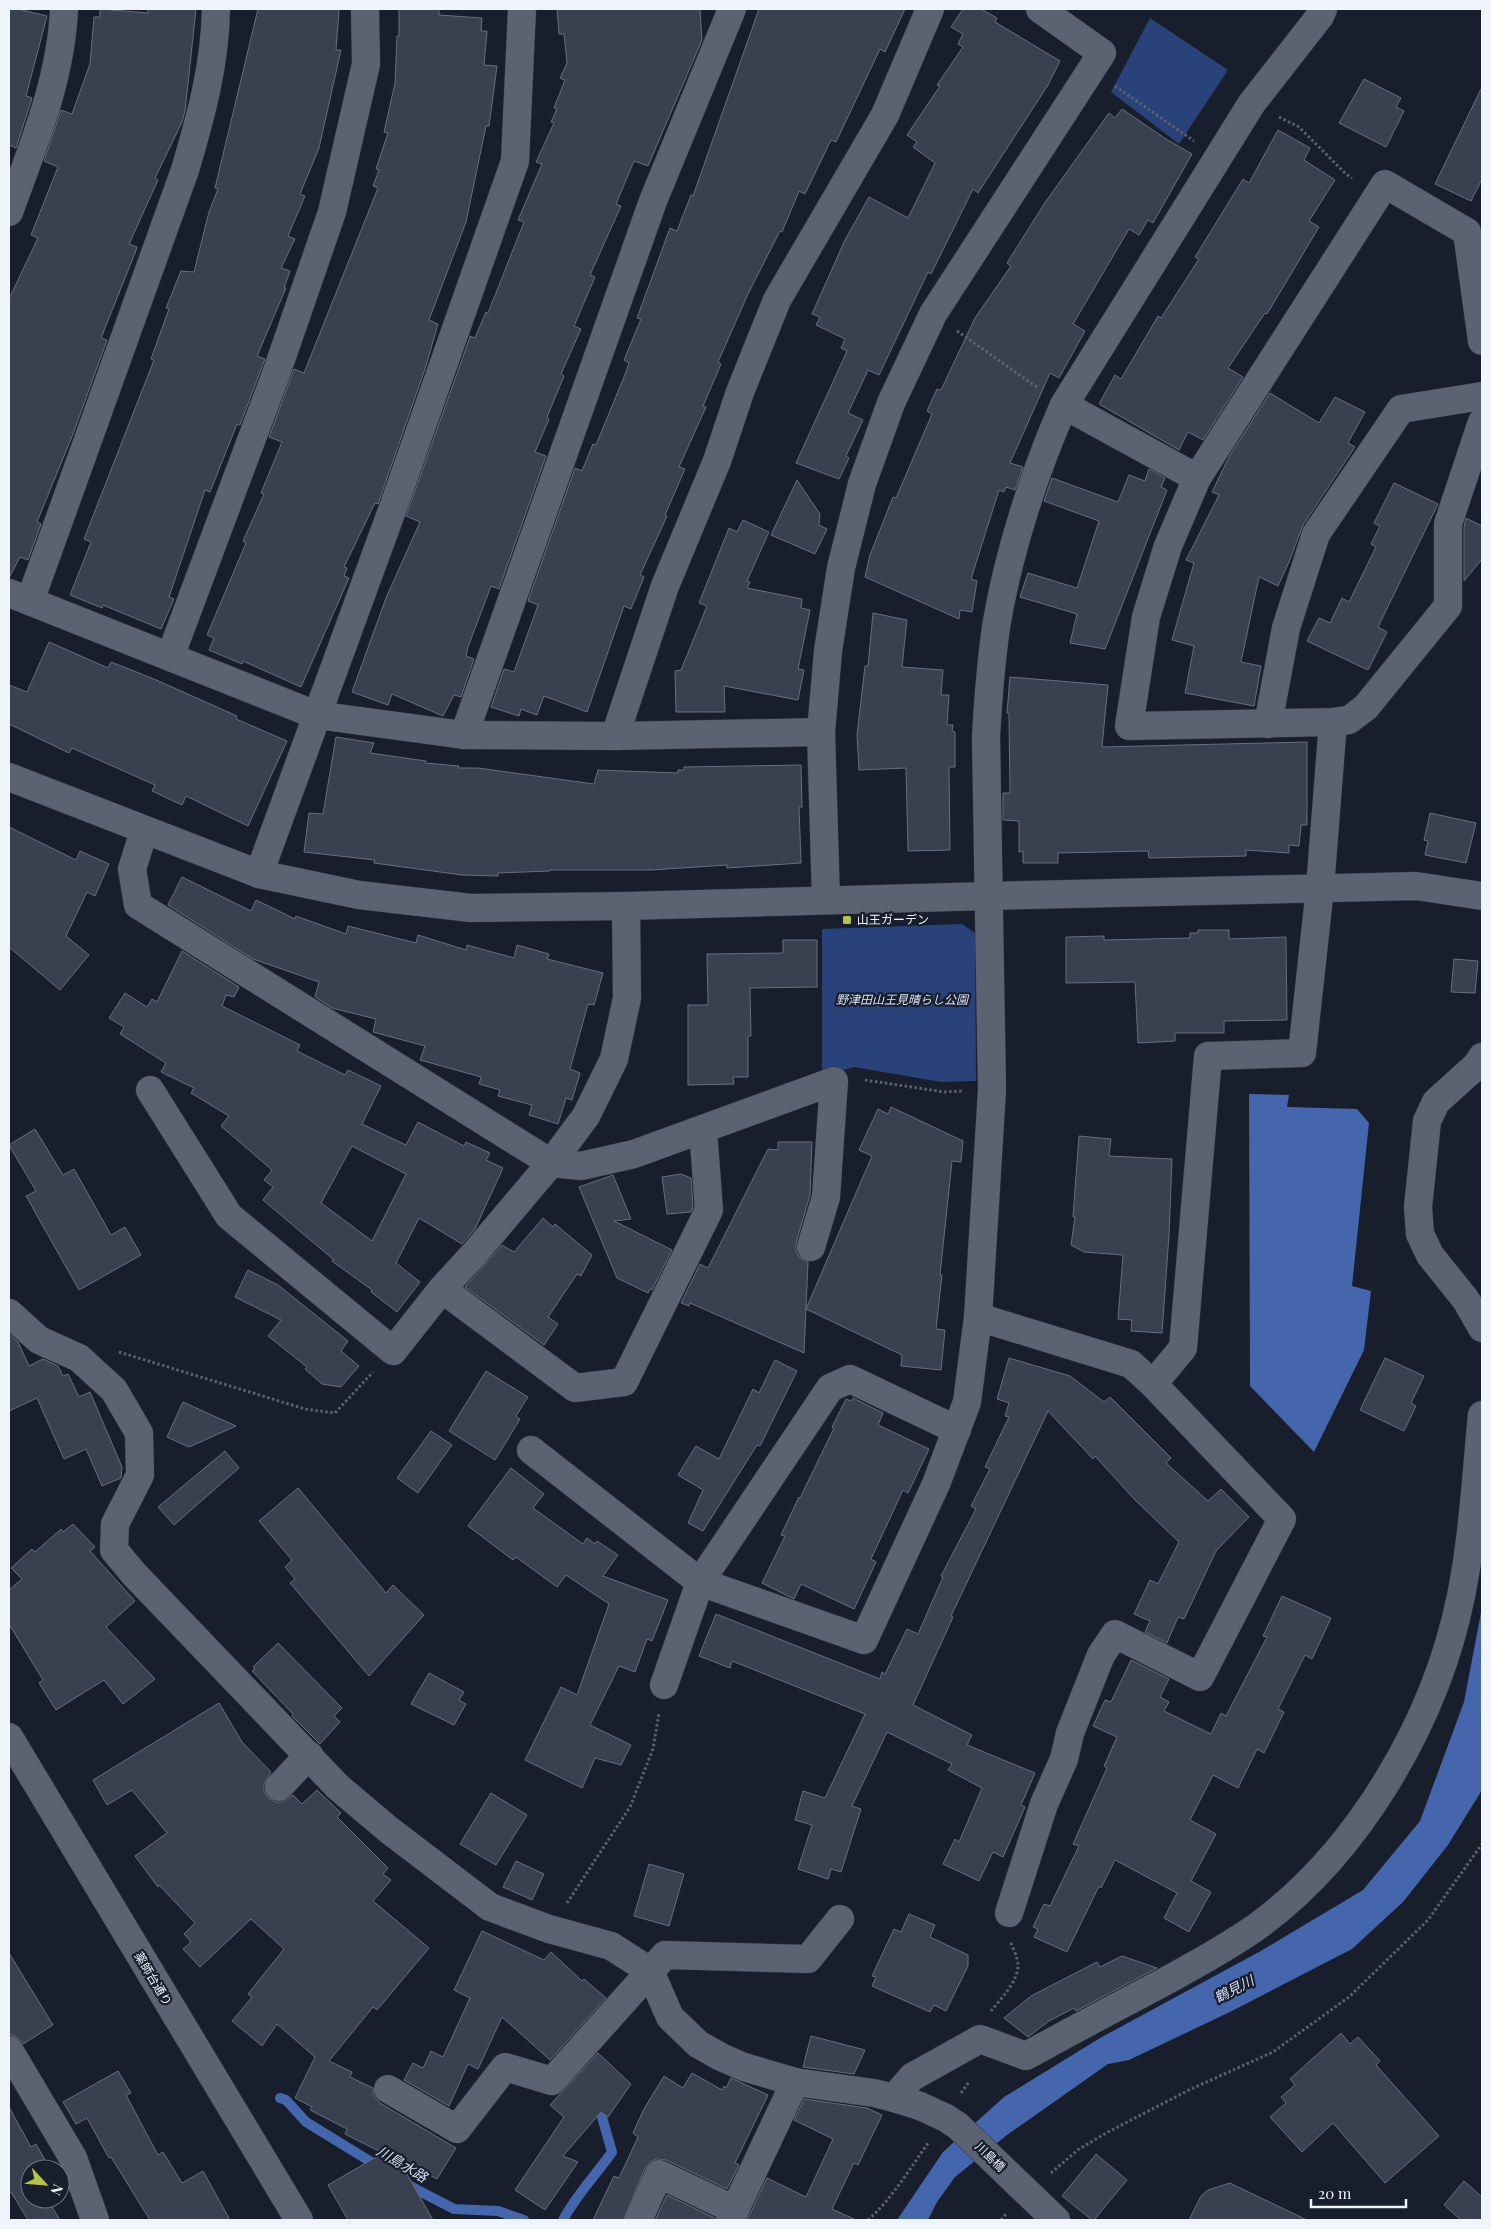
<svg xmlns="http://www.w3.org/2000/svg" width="1491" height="2229" viewBox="0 0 1491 2229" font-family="'Playfair Display','Noto Sans JP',serif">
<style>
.green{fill:#29427a}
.water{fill:#4565ac}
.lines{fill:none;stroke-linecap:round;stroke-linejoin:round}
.stream{stroke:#4565ac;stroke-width:10}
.building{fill:#394150;stroke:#666e7f;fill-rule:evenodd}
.minor-casing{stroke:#333743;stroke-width:29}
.path{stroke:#5c616e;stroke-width:3;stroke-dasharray:2.5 2.5;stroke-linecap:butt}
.minor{stroke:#5b6373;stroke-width:28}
.poi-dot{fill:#b6c249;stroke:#181e2c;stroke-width:2}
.labels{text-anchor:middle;stroke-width:4.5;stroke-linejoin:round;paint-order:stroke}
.poi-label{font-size:12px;fill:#eff4fd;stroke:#181e2c;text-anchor:start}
.park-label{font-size:12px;font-style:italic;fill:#dae4f8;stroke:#181e2c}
.street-label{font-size:12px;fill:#eff4fd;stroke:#181e2c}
.water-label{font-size:14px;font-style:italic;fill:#d3ddf1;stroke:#181e2c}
</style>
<rect width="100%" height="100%" fill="#181e2c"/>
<g class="green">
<polygon points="1150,18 1228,70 1179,144 1111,92"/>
<polygon points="962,924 975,933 976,1081 941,1082 854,1067 822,1076 822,929"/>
</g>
<g class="water">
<polygon points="1249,1094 1289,1095 1287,1107 1357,1109 1369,1123 1352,1286 1371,1291 1364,1350 1314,1452 1250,1386"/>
<polygon points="1482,1607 1482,1790 1448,1845 1403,1902 1352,1949 1232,2011 1129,2060 1108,2064 1007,2135 955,2177 937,2202 928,2220 897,2220 943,2152 1004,2097 1100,2038 1259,1952 1363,1890 1420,1821 1464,1702"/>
</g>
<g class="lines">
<g class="stream">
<polyline points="280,2098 286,2100 306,2122 381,2168"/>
<polyline points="406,2184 454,2209 498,2211 524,2220"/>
<path d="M563,2220C577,2194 595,2176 612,2152L602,2117"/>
</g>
</g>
<g class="building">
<polygon points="9,9 18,9 47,16 26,96 32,98 16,148 9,145"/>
<polygon points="100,9 148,13 148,9 196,9 185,111 182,122 155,178 158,180 129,244 137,247 135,253 101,338 107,340 73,434 37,522 41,524 28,560 20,557 9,578 9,299 38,238 31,235 58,167 44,161 61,110 72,114 90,64 94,17 100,17"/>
<polygon points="258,9 339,9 336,50 341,50 319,148 300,194 305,196 288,236 295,239 281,268 290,271 284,288 286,288 257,356 265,359 240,425 237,424 210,492 205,490 169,597 174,599 161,629 103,605 102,608 70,595 91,542 84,539 154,360 151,359 169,309 166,308 181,271 194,272 209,212 218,189 215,188"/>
<polygon points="399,9 439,9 439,15 482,18 481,31 487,31 484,65 497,66 489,126 486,126 466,222 429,320 438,324 426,366 378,504 375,503 344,567 347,568 344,576 349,578 301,687 243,661 242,664 209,650 214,638 207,635 246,543 243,541 264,494 261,493 282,442 269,437 294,369 304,373 378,188 373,186 379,170 376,169 388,133 384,132 395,83 397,36 399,36"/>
<polygon points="557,9 700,9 702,40 648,166 634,161 616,204 621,206 590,275 595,277 574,326 581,329 561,374 564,376 547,417 549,419 535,452 546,456 499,589 491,586 468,647 466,656 474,659 461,697 454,695 443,716 392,694 388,705 352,692 386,598 420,522 406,516 470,337 470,336 475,338 486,312 488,313 524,222 518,220 542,164 536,162 554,123 551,122 557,109 554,108 565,80 560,78 567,63 564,34 559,34"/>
<polygon points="759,9 905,9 885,52 880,49 836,142 831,140 805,194 799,191 782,232 780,231 748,294 718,362 721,364 703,406 706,407 679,467 685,469 665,515 667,516 640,575 644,577 631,609 624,606 587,712 544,696 537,715 521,709 519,716 491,707 504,669 514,672 538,605 528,601 575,468 582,471 593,444 596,445 626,372 629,363 624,360 641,319 637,318 670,228 677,231 691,195 693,196"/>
<polygon points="963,9 981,9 997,18 995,22 1060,61 1048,85 978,193 973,189 931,274 928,272 879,375 868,370 848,413 863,420 846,456 849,458 839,479 796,463 847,351 841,348 845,339 816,325 820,317 812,314 845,240 869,197 908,218 935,163 913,147 917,142 907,135 940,86 937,85 963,47 958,44 963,34 951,27"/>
<polygon points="1364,79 1401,98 1396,107 1404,111 1386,147 1339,123"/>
<polygon points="1482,87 1482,179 1471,201 1435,184"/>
<polygon points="1122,109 1166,139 1192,154 1153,223 1148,220 1139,235 1129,229 1073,324 1085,331 1059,378 1050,373 1010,463 1023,467 1015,490 1006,487 1004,492 999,490 971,579 977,581 972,612 960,610 959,619 865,577 870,555 893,497 896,498 932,414 927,411 937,389 941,390 975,318 1011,266 1007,263 1044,204 1109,113 1115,118"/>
<polygon points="1278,130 1310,148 1304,160 1335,180 1309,221 1319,227 1267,314 1265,313 1228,368 1243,377 1203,440 1188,432 1179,450 1099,404 1115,375 1121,379 1158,316 1161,318 1199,259 1195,257 1243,179 1249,183"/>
<polygon points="1270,393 1319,423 1335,397 1365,412 1348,443 1355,447 1303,525 1289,562 1278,586 1259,577 1241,662 1261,666 1254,706 1185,693 1194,646 1172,640 1194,563 1186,560 1219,495 1212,492 1230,455"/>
<polygon points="1149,469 1165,478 1161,487 1167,490 1105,649 1070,643 1077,614 1020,597 1028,573 1077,588 1099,521 1044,501 1052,478 1118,502 1129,475 1145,481"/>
<polygon points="797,480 820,514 819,525 827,529 815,554 771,535"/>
<polygon points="1394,483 1438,504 1378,627 1387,632 1368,670 1307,641 1319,618 1330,623 1342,598 1349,602 1376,547 1371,544 1380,526 1374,523"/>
<polygon points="1466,518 1482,526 1482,559 1464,581 1464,527"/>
<polygon points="743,520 769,532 747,581 750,582 747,588 802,599 801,608 810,610 798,669 804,670 798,700 724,686 725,712 676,712 675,671 681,670 707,606 699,603 729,528 737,532"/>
<polygon points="873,613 907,620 902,667 943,670 941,695 949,695 947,725 953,725 952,731 955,732 955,767 949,767 950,850 908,851 906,768 859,770 857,735 865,666 868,666"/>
<polygon points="49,642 108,668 111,662 154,679 237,716 236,719 287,741 248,826 186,796 182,805 152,791 155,785 72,748 69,753 9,724 9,685 27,692"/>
<polygon points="1010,677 1108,685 1102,747 1307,742 1307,825 1301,825 1299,846 1289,845 1289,853 1246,850 1246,856 1149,858 1148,851 1058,853 1058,863 1023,863 1023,851 1019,852 1019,821 1003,820 1003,793 1010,793 1009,713 1007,713"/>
<polygon points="336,737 374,743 370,753 426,761 425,763 459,766 458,768 478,768 594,784 598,770 678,773 678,770 684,770 684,767 801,765 802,807 799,807 801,863 727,868 727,865 651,870 550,870 550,871 498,873 498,876 462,875 374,863 375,860 304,852 309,813 323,814"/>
<polygon points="1430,813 1476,823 1466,863 1425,855 1428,841 1424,840"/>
<polygon points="9,827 76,860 80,851 109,864 95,896 87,892 66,936 89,955 60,990 9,947"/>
<polygon points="182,877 251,911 256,900 295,919 296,916 346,934 348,926 416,943 418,935 466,950 467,945 514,958 517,945 549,954 547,959 603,973 594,1005 588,1004 570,1069 580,1073 572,1100 566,1098 558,1124 529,1115 532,1105 498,1096 500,1090 479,1084 481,1077 420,1060 425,1046 373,1032 376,1019 332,1008 315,997 319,982 253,959 168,905"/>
<polygon points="1198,930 1229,930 1229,939 1286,937 1287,1020 1224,1021 1224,1033 1175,1033 1175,1041 1138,1043 1135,982 1066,983 1066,937 1104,936 1104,940 1190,938 1190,933 1198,933"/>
<polygon points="783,940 817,940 817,987 750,988 751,1036 748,1036 748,1077 733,1077 734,1084 688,1085 688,1005 708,1005 707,954 783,953"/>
<path d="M182,951L239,987L234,997L226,995L222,1006L300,1045L297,1051L345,1075L348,1070L381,1086L362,1124L406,1145L418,1122L464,1146L466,1142L490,1153L486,1160L503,1168L475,1229L462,1244L419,1218L396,1263L420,1282L397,1312L371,1292L372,1290L332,1261L334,1260L263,1200L273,1187L264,1180L272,1170L221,1126L229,1116L191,1093L194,1088L161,1072L166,1063L120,1034L124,1027L109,1018L125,993L147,1007L152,999L157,1002ZM352,1146L406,1174L372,1241L321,1203Z"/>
<polygon points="1454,959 1478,961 1475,993 1451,992"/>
<polygon points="891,1107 963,1141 961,1162 952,1161 940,1275 942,1275 936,1329 945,1330 941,1370 901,1366 902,1355 806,1309 872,1156 859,1150 878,1109 888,1114"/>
<polygon points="35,1129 63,1175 74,1169 111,1235 125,1227 141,1255 79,1290 26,1196 36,1191 9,1145"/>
<polygon points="1079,1136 1111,1139 1109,1156 1172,1159 1169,1235 1162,1333 1131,1331 1132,1320 1118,1319 1123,1255 1084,1252 1071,1245 1075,1217 1073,1217"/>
<polygon points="778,1142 812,1142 810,1195 796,1243 796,1251 799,1257 808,1262 804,1353 690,1303 689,1306 681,1303 700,1264 708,1268 768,1149 778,1150"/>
<polygon points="681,1174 691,1178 693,1207 691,1212 667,1214 662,1177"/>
<polygon points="613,1175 631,1219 614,1221 672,1250 652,1290 650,1289 648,1293 617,1278 579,1187"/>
<polygon points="543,1218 553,1227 555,1224 592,1255 581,1276 577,1274 548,1317 558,1324 544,1345 465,1287 502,1245 514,1252"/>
<polygon points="248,1270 278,1285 348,1341 341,1351 359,1366 341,1387 322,1384 305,1369 307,1367 268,1336 281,1320 235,1297"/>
<polygon points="9,1334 18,1342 29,1366 43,1359 58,1366 63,1376 68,1374 79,1397 90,1392 122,1467 121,1478 102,1486 86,1449 64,1459 37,1398 9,1411"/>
<polygon points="1009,1358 1070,1376 1104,1402 1110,1397 1171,1458 1166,1463 1208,1501 1221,1489 1249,1517 1216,1551 1184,1619 1178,1617 1167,1643 1145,1632 1150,1621 1134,1614 1150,1580 1158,1584 1179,1542 1135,1500 1095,1456 1093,1459 1048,1411 951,1616 953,1617 913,1705 972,1735 967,1745 1035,1773 1021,1805 1025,1807 1003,1857 993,1852 979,1881 943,1864 955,1839 959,1842 982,1788 948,1770 952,1764 887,1732 852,1806 861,1809 841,1872 831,1869 828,1879 798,1869 812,1825 795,1820 803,1791 825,1798 865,1714 732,1661 730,1668 699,1656 716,1614 880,1679 882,1672 885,1674 907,1629 918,1634 943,1577 941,1576 976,1509 971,1506 990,1469 985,1467 1009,1417 1005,1416 1009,1403 997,1399"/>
<polygon points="1385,1358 1424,1376 1411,1403 1416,1406 1404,1431 1360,1410"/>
<polygon points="775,1360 797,1371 760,1446 757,1445 703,1531 688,1523 703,1490 678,1475 696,1446 719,1459 753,1389 759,1393"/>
<polygon points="486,1371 528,1397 516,1416 520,1419 495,1460 449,1431"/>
<polygon points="853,1398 883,1413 878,1425 929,1449 908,1493 903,1490 871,1559 876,1562 854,1609 801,1584 794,1599 762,1583 785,1536 781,1535 799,1497 800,1498 834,1428 832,1427 846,1399 851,1401"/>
<polygon points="183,1402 236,1426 189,1447 167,1437"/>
<polygon points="431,1431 452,1445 418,1493 397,1478"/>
<polygon points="225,1451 239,1468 174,1525 158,1507"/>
<polygon points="511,1468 544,1494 533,1508 583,1544 587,1538 595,1544 597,1541 618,1555 603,1576 668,1600 652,1641 647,1639 635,1672 619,1666 590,1725 631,1745 621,1765 595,1758 582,1788 525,1760 561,1687 577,1695 609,1604 566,1575 557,1587 516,1557 513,1560 468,1526"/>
<polygon points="298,1488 386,1593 393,1585 424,1615 369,1676 290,1583 295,1579 285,1567 292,1560 259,1521"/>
<polygon points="73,1524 95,1547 90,1551 135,1601 106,1627 155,1679 123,1704 104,1680 56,1710 39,1683 43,1680 9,1624 9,1590 22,1579 11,1568 32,1549 35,1552 61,1529 63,1532"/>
<polygon points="1282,1596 1331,1618 1312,1659 1305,1655 1278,1709 1284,1712 1264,1753 1257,1749 1238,1788 1213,1775 1190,1820 1216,1834 1191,1881 1211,1892 1189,1932 1164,1918 1177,1893 1115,1860 1101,1888 1099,1886 1067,1952 1034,1937 1038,1929 1033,1927 1044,1904 1050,1906 1079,1846 1073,1844 1107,1768 1104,1766 1117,1737 1093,1726 1105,1700 1111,1702 1131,1660 1169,1679 1160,1697 1169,1702 1164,1711 1211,1734 1221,1713 1226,1716 1267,1637 1263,1636"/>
<polygon points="278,1643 342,1708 334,1716 340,1722 320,1744 292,1716 293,1714 252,1671 255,1669 253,1667"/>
<polygon points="429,1673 464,1692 459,1700 466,1704 454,1725 411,1704"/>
<polygon points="219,1703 242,1742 271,1772 264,1784 264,1791 268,1798 275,1802 283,1802 293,1795 302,1804 317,1790 341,1813 337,1817 388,1868 383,1874 391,1880 373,1901 429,1948 377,2010 373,2007 329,2061 352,2072 350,2077 373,2088 374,2096 380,2103 456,2148 437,2179 398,2158 433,2220 348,2220 328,2185 383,2153 345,2134 347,2129 310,2110 312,2107 295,2098 315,2057 277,2024 262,2046 232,2021 252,1997 248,1994 284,1949 251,1919 200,1967 183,1949 191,1942 184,1934 195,1923 159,1885 158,1887 135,1856 167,1833 132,1790 107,1805 93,1780"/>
<polygon points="491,1793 527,1815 496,1865 460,1844"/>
<polygon points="516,1861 544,1874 532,1900 503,1887"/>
<polygon points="649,1864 684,1874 669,1926 634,1916"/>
<polygon points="909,1914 935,1925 930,1937 968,1955 968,1966 946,2011 934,2005 930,2012 872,1986 876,1977 872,1976 894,1929 901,1932"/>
<polygon points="482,1931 544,1960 551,1952 582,1981 584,1979 606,1998 550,2060 502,2017 478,2069 468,2064 449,2106 404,2080 413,2063 423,2068 431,2051 443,2057 470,1998 454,1990"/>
<polygon points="9,1953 53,2025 23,2044 17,2037 9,2034"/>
<polygon points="1122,1956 1157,1968 1076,2011 1074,2008 1049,2021 1028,2037 1004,2018 1031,1996 1097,1962 1100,1967"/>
<polygon points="1341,2033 1350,2044 1358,2037 1380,2061 1376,2065 1439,2136 1385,2183 1333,2123 1302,2152 1270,2117 1286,2103 1281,2097 1295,2085 1290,2079"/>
<polygon points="811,2036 865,2050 854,2074 803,2067"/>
<polygon points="598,2053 631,2084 608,2117 601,2112 563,2156 578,2162 545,2210 515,2190 564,2117 550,2105"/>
<polygon points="118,2071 131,2093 126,2095 158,2155 163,2152 182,2183 203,2171 230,2220 150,2220 111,2157 109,2158 87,2118 76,2124 63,2102"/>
<polygon points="692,2073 722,2090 724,2086 726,2088 731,2078 768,2095 735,2163 739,2165 727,2189 666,2160 657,2159 650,2162 645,2168 623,2220 593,2220 614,2176 619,2178 638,2137 633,2133 644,2109 664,2076 683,2088"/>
<polygon points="804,2099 867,2108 882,2115 858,2165 854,2163 832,2209 856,2220 747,2220 767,2178 806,2197 833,2139 794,2120"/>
<polygon points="9,2107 31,2147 36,2144 50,2169 30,2169 30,2199 47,2199 60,2220 28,2220 11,2192 9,2193"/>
<polygon points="1096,2154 1127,2180 1094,2220 1092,2220 1062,2196"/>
<polygon points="1464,2181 1482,2197 1482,2220 1461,2220 1444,2205"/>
<polygon points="1230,2183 1238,2187 1307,2220 1189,2220 1201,2196 1208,2190"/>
<polygon points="667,2195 715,2218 715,2220 655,2220"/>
</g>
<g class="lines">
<g class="minor-casing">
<g id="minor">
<path d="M9,212C33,146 61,80 64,9"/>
<polyline points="1482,341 1467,232 1385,184 1197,478 1168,546 1146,617 1129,726 1333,722 1349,720 1366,707 1448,606 1448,524 1482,422"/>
<polyline points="1064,405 1197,478"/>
<polyline points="9,593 316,715 464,735 615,736 821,732"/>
<path d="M30,601L185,170C201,116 215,65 216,9"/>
<polyline points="170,657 276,374 332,212 366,64 365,9"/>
<polyline points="1268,724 1286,628 1316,534 1401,409 1482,396"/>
<polyline points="464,735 653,201 732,9"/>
<polyline points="615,736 665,586 717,461 740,392 777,300 885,115 930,9"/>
<polyline points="9,777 259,874 359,895 471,908 626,906 989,896 1416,886 1482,896"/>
<polyline points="144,831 132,869 138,905 551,1163 581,1166 634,1154 834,1081 826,1197 811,1247"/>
<polyline points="259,874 394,505 515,161 522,9"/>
<polyline points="826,900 821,732 828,651 841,568 862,484 891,403 933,314 1102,53 1040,9"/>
<polyline points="1482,1057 1477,1065 1436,1102 1427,1121 1418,1207 1420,1234 1430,1255 1466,1300 1482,1328"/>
<polyline points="150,1090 229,1216 393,1351 442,1289 475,1253 551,1163 586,1116 614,1059 627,998 626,906"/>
<polyline points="442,1289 575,1388 624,1382 709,1210 703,1129"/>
<polyline points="9,1313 39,1340 79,1358 114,1390 139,1433 140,1475 115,1524 114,1550 134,1574 338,1787 389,1830 490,1907 549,1929 611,1946 650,1971 670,2017 698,2044 721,2057 744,2067 795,2082 874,2093 894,2098 920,2106 946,2118 958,2126 1056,2220"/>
<polyline points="978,1317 1131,1364 1153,1384 1282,1519 1200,1677 1115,1634 1101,1655 1070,1733 1064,1759 1044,1804 1009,1913"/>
<polyline points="1153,1384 1183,1348 1208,1056 1302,1053 1320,888 1333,722"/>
<path d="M531,1450L700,1582L864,1640L936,1484L967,1402L978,1317L992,1090L986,737C988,700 991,663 996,627C1008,554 1034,473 1064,405L1252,103L1320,16L1323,9"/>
<polyline points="664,1685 700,1582 830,1388 850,1379 957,1430"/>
<polyline points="9,1737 299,2220"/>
<polyline points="279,1787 309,1755"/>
<polyline points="9,2050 73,2158 95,2220"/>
<polyline points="388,2089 457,2129 505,2067 552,2081 665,1955 808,1959 840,1919"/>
<path d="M894,2098L912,2077L980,2039L1026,2056C1066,2034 1105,2013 1145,1992C1183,1972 1220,1952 1255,1928C1359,1853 1436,1720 1461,1596C1473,1537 1476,1475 1482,1415"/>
<polyline points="638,2220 659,2174 735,2210"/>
<polyline points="730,2220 795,2082"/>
</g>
</g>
<g class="path">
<polyline points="1115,86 1194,141"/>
<polyline points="1279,117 1299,127 1346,174 1352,178"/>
<polyline points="957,331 1038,388"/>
<polyline points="865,1080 944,1092 962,1091"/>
<polyline points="119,1352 305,1409 335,1413 373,1372"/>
<polyline points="567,1903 630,1807 653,1749 659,1713"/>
<path d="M991,2011C1001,1998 1018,1982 1018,1965C1018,1958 1013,1948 1010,1941"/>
<polyline points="961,2093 969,2082"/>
<polyline points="1051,2173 1079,2149 1108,2132 1191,2089 1273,2052 1349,1997 1428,1920 1482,1844"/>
<path d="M868,2220C892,2199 910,2168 929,2142"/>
<polyline points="1001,2220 1006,2214"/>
</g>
<use href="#minor" class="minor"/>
</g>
<rect class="poi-dot" x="842" y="915" width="10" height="10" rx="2.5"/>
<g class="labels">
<g class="poi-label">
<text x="857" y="924">山王ガーデン</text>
</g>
<g class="park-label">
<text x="902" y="1004">野津田山王見晴らし公園</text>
</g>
<g class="street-label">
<text transform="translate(153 1979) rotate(59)" y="4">薬師台通り</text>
<text transform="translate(990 2157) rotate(44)" y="4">川島橋</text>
</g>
<g class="water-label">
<text transform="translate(1234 1989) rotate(-27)" y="5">鶴見川</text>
<text transform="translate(402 2164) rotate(31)" y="5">川島水路</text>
</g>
</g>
<rect width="1491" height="2229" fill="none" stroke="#eff4fd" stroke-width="20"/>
<g transform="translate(45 2184) rotate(116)"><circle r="24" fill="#181e2c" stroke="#6e7480"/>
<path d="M0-4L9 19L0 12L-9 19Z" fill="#b6c249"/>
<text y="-8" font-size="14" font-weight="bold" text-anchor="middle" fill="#eff4fd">N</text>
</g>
<path d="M1311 2199v8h95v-8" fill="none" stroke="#eff4fd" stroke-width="2.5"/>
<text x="1318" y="2199" font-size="15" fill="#eff4fd" stroke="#181e2c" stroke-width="4" paint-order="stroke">20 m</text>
</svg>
